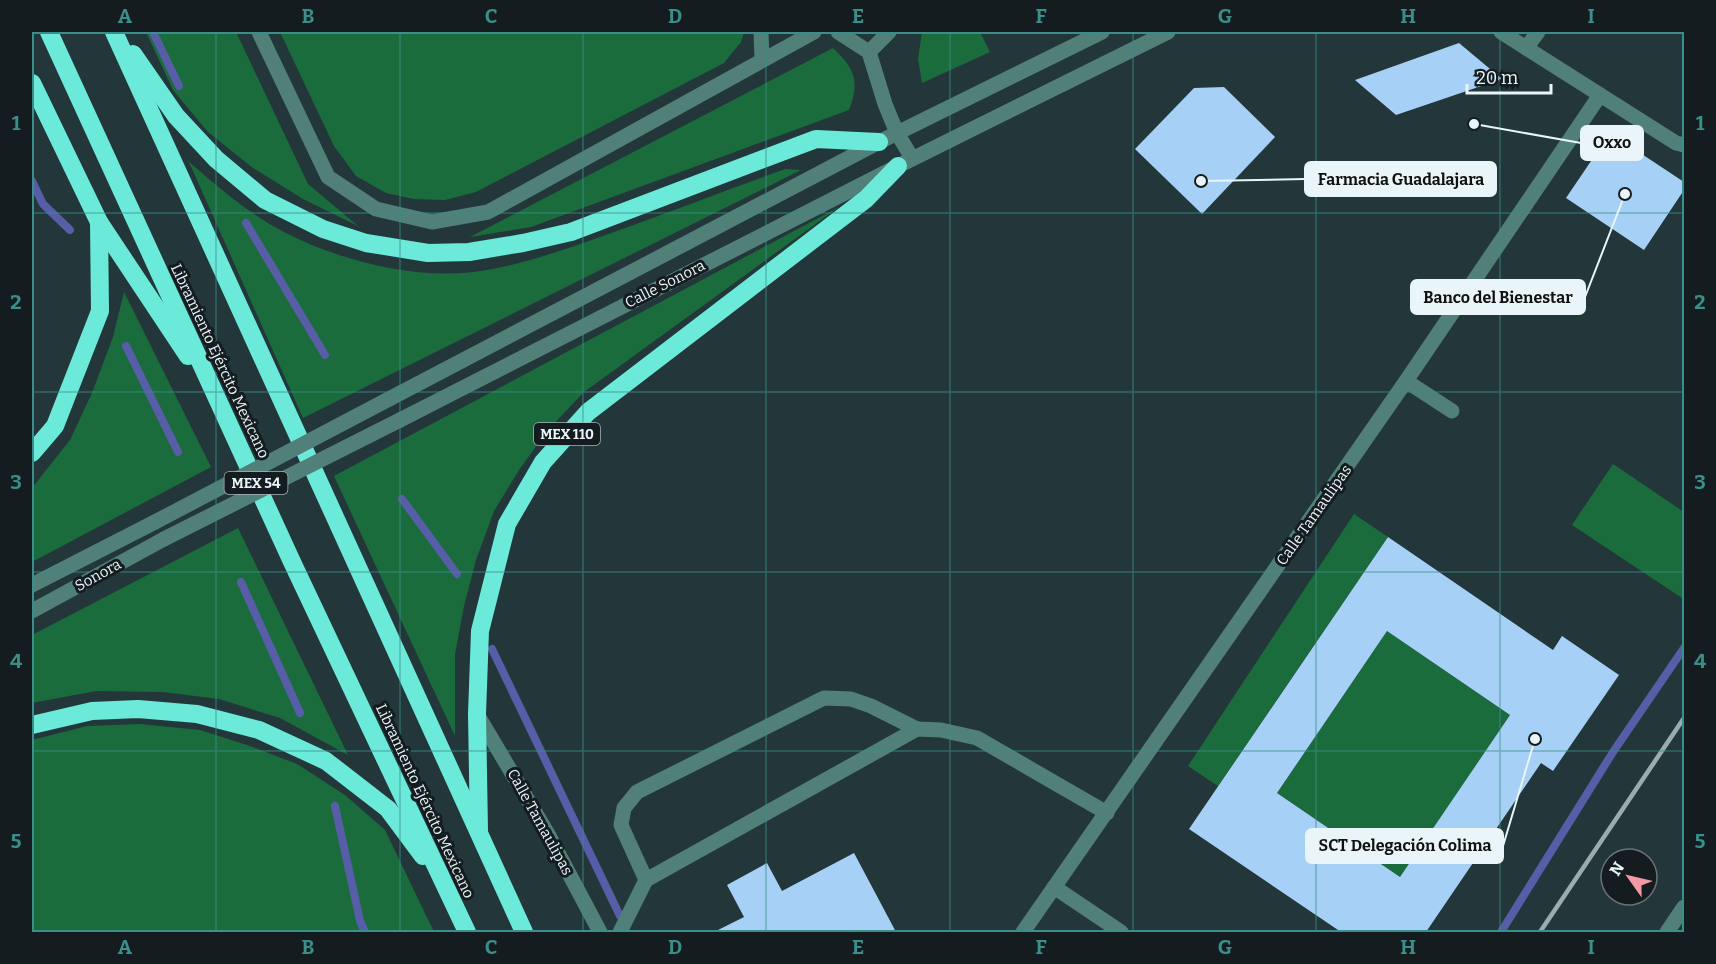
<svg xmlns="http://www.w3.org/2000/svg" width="1716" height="964" viewBox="0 0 1716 964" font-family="Bitter,serif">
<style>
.green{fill:#1b6c3c}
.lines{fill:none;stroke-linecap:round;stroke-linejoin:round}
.stream{stroke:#575da7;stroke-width:8}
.building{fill:#a7d0f6;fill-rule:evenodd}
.minor{stroke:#518079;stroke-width:15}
.highway{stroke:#6beada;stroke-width:18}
.rail{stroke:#9cabaf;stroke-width:4.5}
.minor-bridge{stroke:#518079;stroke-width:15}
.grid{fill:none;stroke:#3b8f8a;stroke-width:1.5;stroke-opacity:0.55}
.labels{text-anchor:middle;stroke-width:6;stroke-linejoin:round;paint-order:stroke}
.shield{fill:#141c1f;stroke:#a9b4b7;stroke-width:1.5}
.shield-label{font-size:14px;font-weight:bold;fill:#e9f5f8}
.street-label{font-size:15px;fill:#e9f5f8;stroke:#141c1f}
.leader{fill:none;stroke:#e9f5f8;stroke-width:2}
.callout-dot{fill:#e9f5f8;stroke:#141c1f;stroke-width:2}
.callout{fill:#e9f5f8;stroke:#e9f5f8;stroke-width:2}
.callout-label{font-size:16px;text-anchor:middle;font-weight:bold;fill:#111}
.neatline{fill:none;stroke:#3b8f8a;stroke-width:2}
.grid-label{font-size:20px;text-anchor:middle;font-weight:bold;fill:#3b8f8a}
</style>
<rect width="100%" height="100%" fill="#23373b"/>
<g class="green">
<polygon points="146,32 236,32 308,184 358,226 303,199 253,168 208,132 173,90"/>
<polygon points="280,32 744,32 741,42 724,63 476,192 445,200 414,199 386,193 356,176 334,146"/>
<polygon points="922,32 980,32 990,52 922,83 918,59"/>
<path d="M833,48C855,69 860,81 849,110L531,227L470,237Z"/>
<path d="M189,162C219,188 249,214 284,232C342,262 422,282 487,270C537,261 583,243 631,226C682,207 733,188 785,169L801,170L303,418Z"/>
<polygon points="839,207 584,392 547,431 519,470 494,511 476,560 464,606 455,654 455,736 334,476"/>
<polygon points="124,292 211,467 32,562 32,488 70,440 92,393 113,337"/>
<polygon points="1613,464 1684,512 1684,595 1682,598 1572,525"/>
<polygon points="1354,514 1388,537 1218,786 1188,766"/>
<polygon points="238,528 348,755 280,718 219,699 163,692 96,691 32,703 32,635"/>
<polygon points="1387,631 1510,715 1400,877 1277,793"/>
<polygon points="140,724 200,730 250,746 297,764 345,795 385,830 434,932 32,932 32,740 87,726"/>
</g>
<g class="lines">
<g class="stream">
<polyline points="153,32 179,86"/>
<polyline points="32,181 43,204 70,230"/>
<polyline points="246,223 325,355"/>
<polyline points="126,346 178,452"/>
<polyline points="402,499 457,574"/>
<polyline points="241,582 300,713"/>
<polyline points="492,649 620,916"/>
<polyline points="335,806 360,921 365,932"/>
<polyline points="1501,932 1613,752 1684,648"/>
</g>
</g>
<g class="building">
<polygon points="1459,43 1502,79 1396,115 1355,80"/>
<polygon points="1224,87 1275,137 1202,214 1135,149 1194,88"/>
<polygon points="1610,133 1684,182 1684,190 1644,250 1566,198"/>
<path d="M1388,537L1553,650L1562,636L1619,675L1553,771L1541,763L1426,932H1341L1189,829ZM1387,631L1510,715L1400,877L1277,793Z"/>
<polygon points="854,853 896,932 714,932 744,917 727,885 767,863 782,891"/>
</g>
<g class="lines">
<g class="minor">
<polyline points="259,32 328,177 376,209 432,222 488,212 814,32"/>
<polyline points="761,32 762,60"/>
<polyline points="838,32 869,52 885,104 897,133 912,158"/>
<polyline points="1501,32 1676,143 1684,145"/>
<polyline points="1526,48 1538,32"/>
<polyline points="869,52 889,32"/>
<polyline points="1406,381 1452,411"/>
<polyline points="389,399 879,142 1102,32"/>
<polyline points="400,420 898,166 1168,32"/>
<polyline points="32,585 155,522"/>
<polyline points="32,611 164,539"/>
<polyline points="477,714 548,834 600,932"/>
<polyline points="646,880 621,825 624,808 637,792 824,698 851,699 871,706 917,729"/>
<polyline points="1054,887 1121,932"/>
<polyline points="620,932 646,880 917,729 941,730 977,738 1107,813"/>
<polyline points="1023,932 1406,381 1600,95"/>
<polyline points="1667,932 1684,907"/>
</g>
<g class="highway">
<polyline points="49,32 293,564 467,932"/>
<polyline points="114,32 524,932"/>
<polyline points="133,54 176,116 216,159 265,200 323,229 366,243 428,253 469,252 523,243 571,232 816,139 879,142"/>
<polyline points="32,83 99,222 100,311 55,426 32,453"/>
<polyline points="99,222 188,356"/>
<polyline points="32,725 92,711 138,709 197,714 259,730 326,761 388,809 423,856"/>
<polyline points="479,831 477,714 480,631 507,524 543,462 588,412 866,199 898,166"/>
</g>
<polyline class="rail" points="1540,932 1684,718"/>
<g class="minor-bridge">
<polyline points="155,522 389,399"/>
<polyline points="164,539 400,420"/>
</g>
</g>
<path class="grid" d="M216,32V932M400,32V932M583,32V932M766,32V932M950,32V932M1133,32V932M1316,32V932M1500,32V932M32,213H1684M32,392H1684M32,572H1684M32,751H1684"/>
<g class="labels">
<g class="shield">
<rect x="534" y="423" width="66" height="22" rx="4.5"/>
<rect x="224.5" y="472" width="63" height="22" rx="4.5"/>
</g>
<g class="shield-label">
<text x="567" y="439">MEX 110</text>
<text x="256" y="488">MEX 54</text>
</g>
<g class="street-label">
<text transform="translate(665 284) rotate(-27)" y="5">Calle Sonora</text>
<text transform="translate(220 361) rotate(65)" y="5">Libramiento Ejército Mexicano</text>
<text transform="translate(1314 515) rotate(-55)" y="5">Calle Tamaulipas</text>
<text transform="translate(98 575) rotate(-29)" y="5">Sonora</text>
<text transform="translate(425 801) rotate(65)" y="5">Libramiento Ejército Mexicano</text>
<text transform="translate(540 822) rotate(61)" y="5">Calle Tamaulipas</text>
</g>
</g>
<path class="leader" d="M1474 124L1581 143M1201 181L1305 179M1625 194L1585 297M1535 739L1503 846"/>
<g class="callout-dot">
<circle cx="1474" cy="124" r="6"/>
<circle cx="1201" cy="181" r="6"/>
<circle cx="1625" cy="194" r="6"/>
<circle cx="1535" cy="739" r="6"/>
</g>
<g class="callout">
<rect x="1581" y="126" width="62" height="34" rx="6"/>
<rect x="1305" y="162" width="191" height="34" rx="6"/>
<rect x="1411" y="280" width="174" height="34" rx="6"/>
<rect x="1306" y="829" width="197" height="34" rx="6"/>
</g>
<g class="callout-label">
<text x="1612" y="148">Oxxo</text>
<text x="1401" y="185">Farmacia Guadalajara</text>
<text x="1498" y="303">Banco del Bienestar</text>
<text x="1405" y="851">SCT Delegación Colima</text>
</g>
<rect width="1716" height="964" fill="none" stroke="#141c1f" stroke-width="66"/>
<g transform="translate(1629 877) rotate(304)"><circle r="28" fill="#141c1f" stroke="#697376" stroke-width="1.5"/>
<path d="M0-4.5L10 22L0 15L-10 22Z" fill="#f49aa5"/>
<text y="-9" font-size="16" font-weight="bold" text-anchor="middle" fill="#e9f5f8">N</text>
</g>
<path d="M1467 84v9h84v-9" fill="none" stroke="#e9f5f8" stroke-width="3"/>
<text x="1476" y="84" font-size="18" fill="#e9f5f8" stroke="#141c1f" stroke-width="4.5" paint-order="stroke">20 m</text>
<rect x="33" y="33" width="1650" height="898" class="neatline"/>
<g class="grid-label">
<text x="125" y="23">A</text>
<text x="308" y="23">B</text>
<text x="491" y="23">C</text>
<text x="675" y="23">D</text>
<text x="858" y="23">E</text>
<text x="1041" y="23">F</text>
<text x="1225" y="23">G</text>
<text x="1408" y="23">H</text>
<text x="1591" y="23">I</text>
<text x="16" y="130">1</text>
<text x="1700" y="130">1</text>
<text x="16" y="309">2</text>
<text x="1700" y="309">2</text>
<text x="16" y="489">3</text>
<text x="1700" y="489">3</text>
<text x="16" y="668">4</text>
<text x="1700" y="668">4</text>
<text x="16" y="848">5</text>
<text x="1700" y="848">5</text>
<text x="125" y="954">A</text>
<text x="308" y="954">B</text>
<text x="491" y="954">C</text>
<text x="675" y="954">D</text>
<text x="858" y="954">E</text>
<text x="1041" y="954">F</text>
<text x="1225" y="954">G</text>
<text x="1408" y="954">H</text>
<text x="1591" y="954">I</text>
</g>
</svg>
